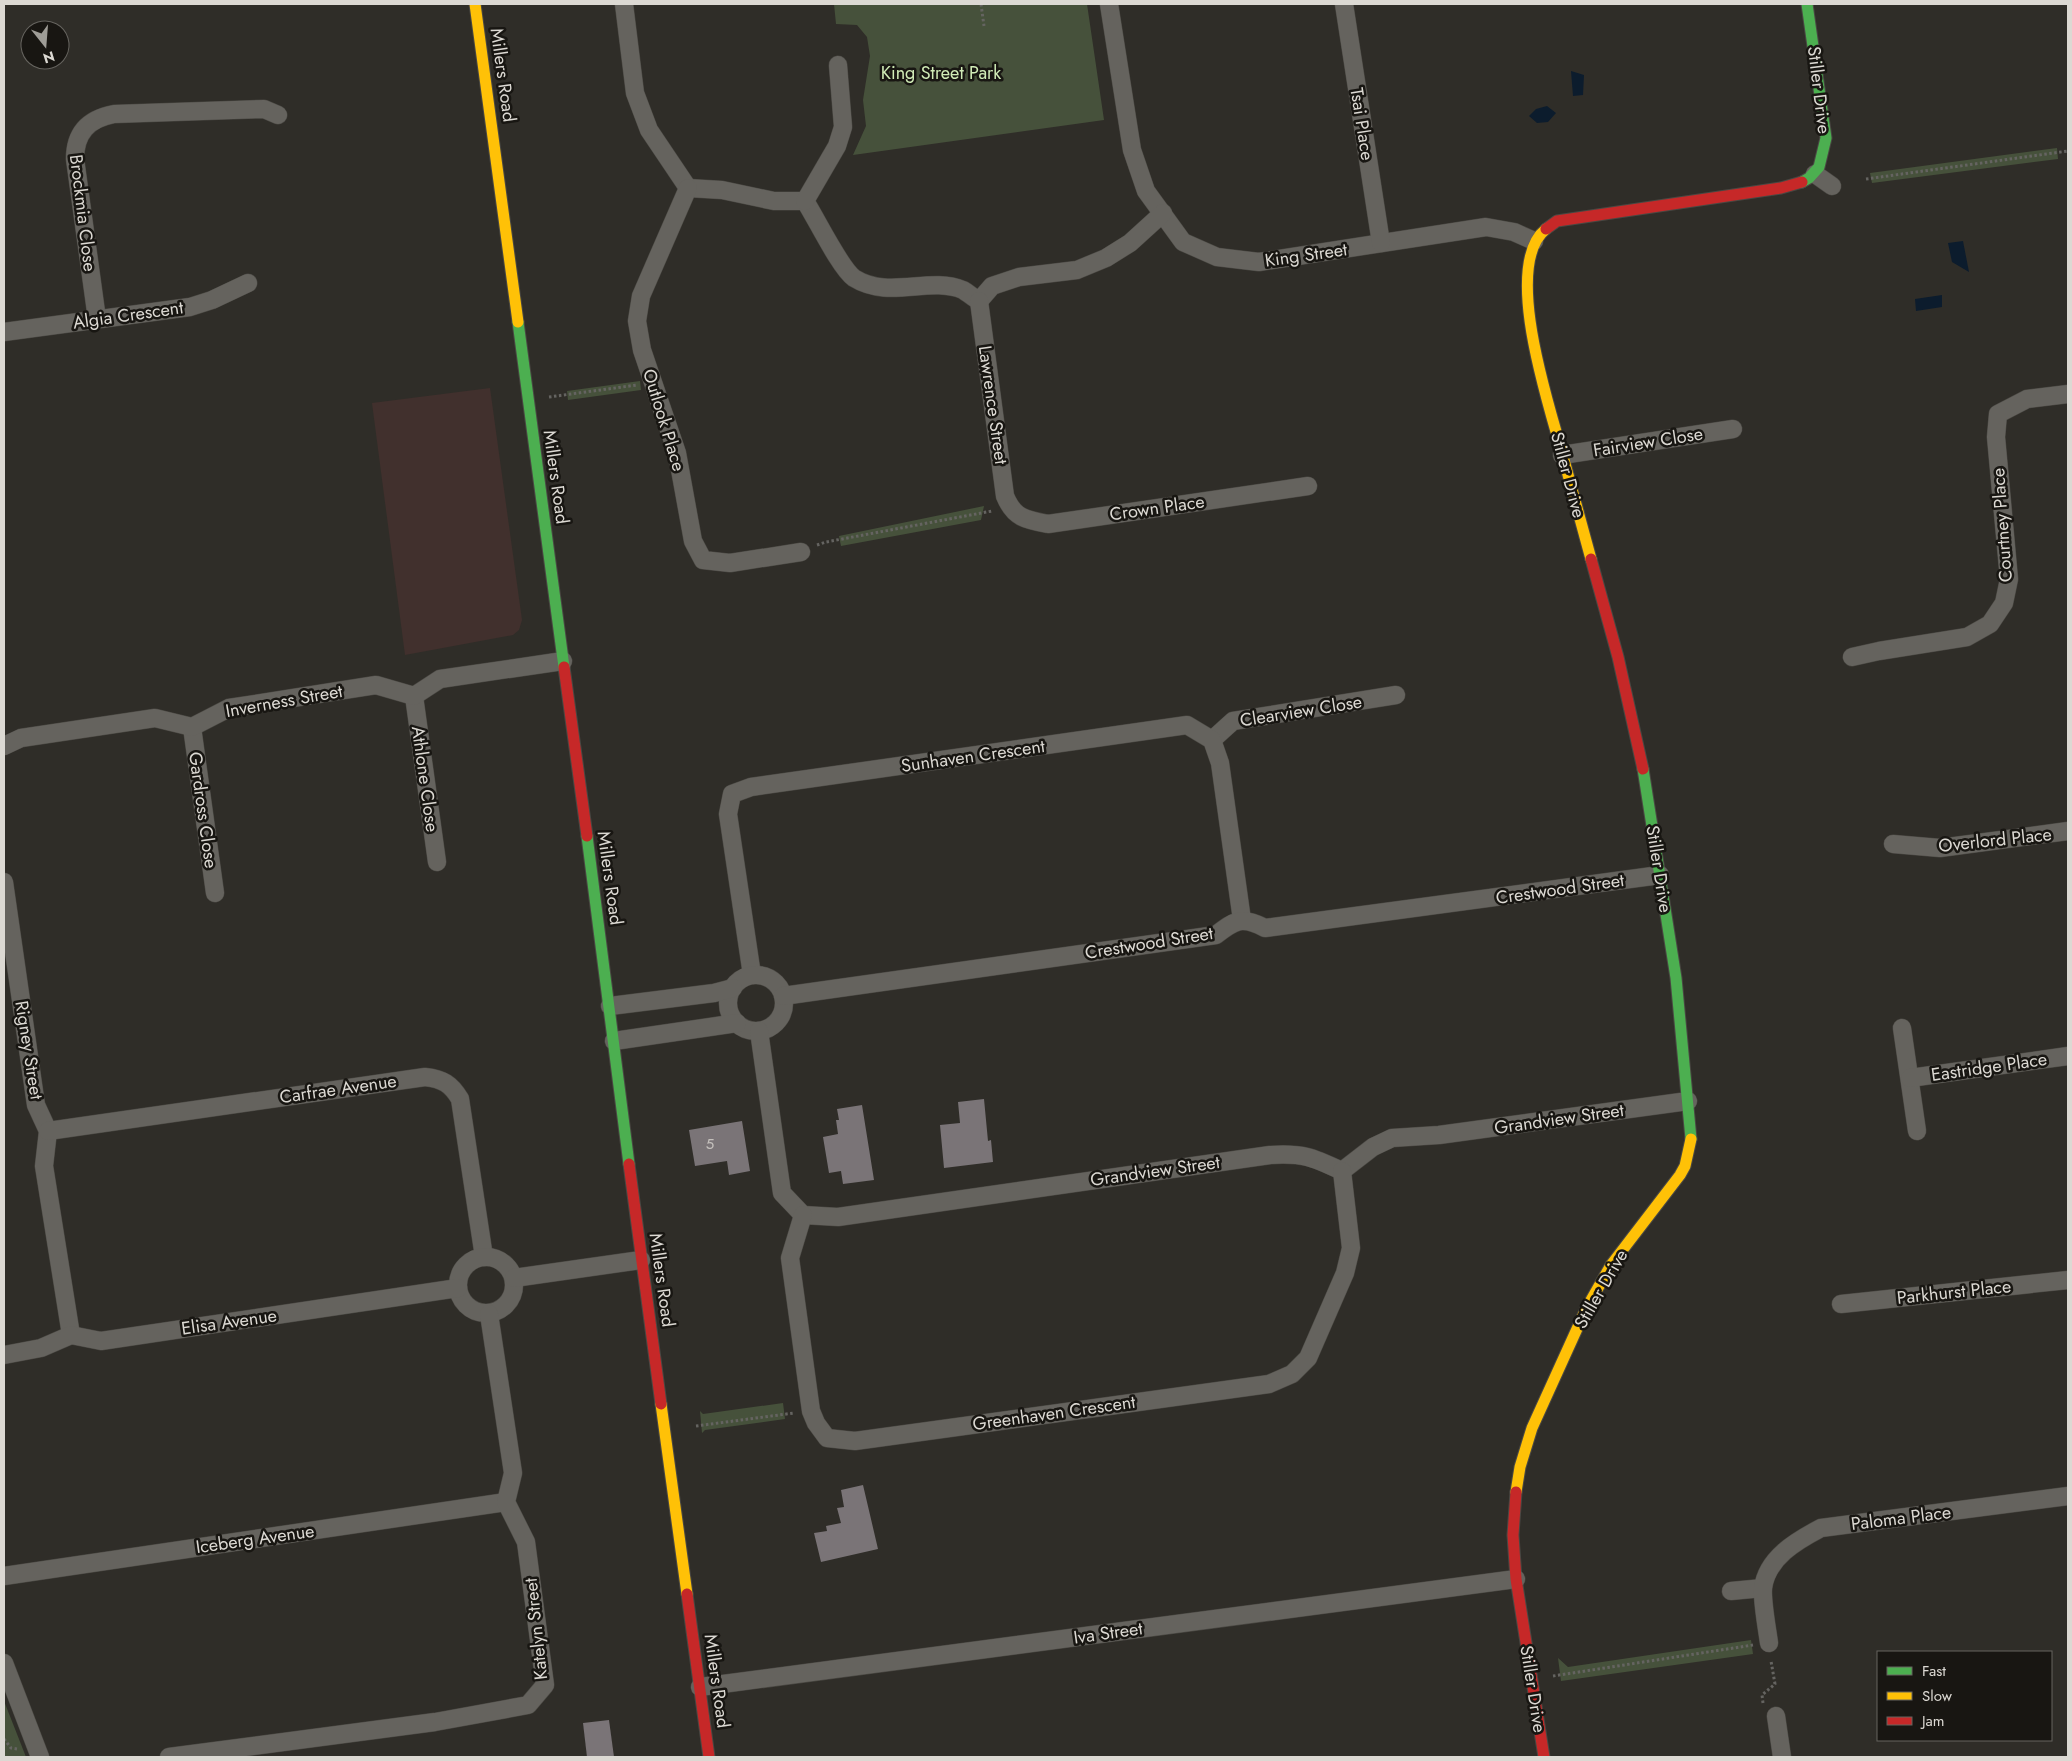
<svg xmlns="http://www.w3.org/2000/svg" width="2072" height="1761" viewBox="0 0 2072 1761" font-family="Jost,sans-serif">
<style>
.education{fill:#41302d}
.green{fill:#46513b}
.water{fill:#0c1c2d}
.building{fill:#7a7477}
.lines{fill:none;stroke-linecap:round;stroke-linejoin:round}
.street-casing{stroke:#4a4843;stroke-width:19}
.fast-casing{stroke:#4a4843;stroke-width:13}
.slow-casing{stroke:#4a4843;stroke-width:13}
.jam-casing{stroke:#4a4843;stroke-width:13}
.path{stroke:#656461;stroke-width:3;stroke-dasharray:2.5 2.5;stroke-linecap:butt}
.street{stroke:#65635e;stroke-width:18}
.fast{stroke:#4caf50;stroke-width:11}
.slow{stroke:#ffc107;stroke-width:11}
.jam{stroke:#c62828;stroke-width:11}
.labels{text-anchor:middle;stroke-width:5;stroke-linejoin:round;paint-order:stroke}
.number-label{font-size:15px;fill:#c4c0bc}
.park-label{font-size:18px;fill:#d1ecb7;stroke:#181612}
.street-label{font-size:18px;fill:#dcd9d3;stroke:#181612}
</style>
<rect width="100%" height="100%" fill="#2f2d28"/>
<polygon class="education" points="490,388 522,620 519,630 513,635 405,655 372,403"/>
<g class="green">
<polygon points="834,4 1087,4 1104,120 853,155 866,126 863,100 870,56 867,37 857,25 836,24"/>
<polygon points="2057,148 2058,159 1872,183 1870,173"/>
<polygon points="640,381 641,390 568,400 567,391"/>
<polygon points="984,506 981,520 841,546 839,536"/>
<polygon points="783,1403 785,1419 705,1430 702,1433 700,1411 703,1414"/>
<polygon points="1751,1640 1753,1654 1561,1681 1558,1658 1568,1667"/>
<polygon points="4,1701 26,1757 4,1757"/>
</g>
<g class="water">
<polygon points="1571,71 1584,75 1583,95 1573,96"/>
<polygon points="1547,106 1556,113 1548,122 1537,123 1529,116 1536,109"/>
<polygon points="1963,241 1969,272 1952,262 1948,243"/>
<polygon points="1942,295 1942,307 1916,311 1915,299"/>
</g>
<g class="building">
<polygon points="984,1099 988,1141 991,1140 993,1162 944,1168 940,1125 960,1123 958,1102"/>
<polygon points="862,1105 874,1180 843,1184 841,1171 829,1173 823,1137 838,1134 836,1120 839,1120 837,1109"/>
<polygon points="742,1121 750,1171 729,1175 727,1161 695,1166 689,1130"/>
<polygon points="863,1485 878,1549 821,1562 814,1533 827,1531 826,1526 841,1523 837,1508 844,1507 841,1490"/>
<polygon points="609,1720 614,1757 587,1757 583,1723"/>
</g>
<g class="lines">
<g class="street-casing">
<g id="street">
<polyline points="624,4 635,93 649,130 688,188"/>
<polyline points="1109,4 1132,150 1146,191 1183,242 1217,257 1259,262 1486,227 1514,232 1534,241"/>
<polyline points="1344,4 1381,243"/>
<polyline points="1815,174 1832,186"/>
<path d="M688,188L722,190L774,201H805C816,218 840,268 854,278C889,300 929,276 963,290C968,293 974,298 979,301L992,286L1019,277L1077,270L1106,258L1130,243L1163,213"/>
<polyline points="688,188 641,296 637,321 642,350 677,453 693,541 703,560 730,563 801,552"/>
<polyline points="805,201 837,146 843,127 838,65"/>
<path d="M979,301L1005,496C1014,518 1026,520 1048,524L1308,486"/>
<path d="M97,319L75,159C75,133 88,119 114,114L264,109L278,115"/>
<polyline points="4,332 190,307 212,300 248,283"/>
<polyline points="1562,455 1733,429"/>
<polyline points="1852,657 1879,651 1967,637 1990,624 2004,603 2009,579 1996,437 1998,414 2027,399 2068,394"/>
<polyline points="414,696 437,862"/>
<polyline points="192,727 215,893"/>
<polyline points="1212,740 1233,721 1396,695"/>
<polyline points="4,746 21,738 155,718 192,727 229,708 376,685 414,696 440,679 563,661"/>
<polyline points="1893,844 1940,848 2068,831"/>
<polyline points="4,882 36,1105 48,1131 44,1166 71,1335"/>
<polyline points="752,975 728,814 732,794 751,787 1187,725 1212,740 1220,763 1242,920"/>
<circle cx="756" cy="1003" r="28"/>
<path d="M783,996L1216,935C1235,920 1242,916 1265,928L1660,875"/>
<polyline points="610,1006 714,993 733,988"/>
<polyline points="1902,1028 1917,1131"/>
<path d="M759,1031L782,1193L803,1215L838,1217L1270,1155C1304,1153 1312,1157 1342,1171L1373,1147L1392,1138L1439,1135L1688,1101"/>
<polyline points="614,1041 737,1023"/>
<polyline points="1910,1078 2068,1056"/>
<path d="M48,1131L425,1077C443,1079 451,1084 460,1099L484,1257"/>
<polyline points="803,1215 790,1258 811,1411 816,1423 827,1438 855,1441 1269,1384 1292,1374 1308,1358 1345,1273 1351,1248 1342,1171"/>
<circle cx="486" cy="1285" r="28"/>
<polyline points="514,1278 641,1260"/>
<polyline points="1841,1304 2068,1280"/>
<polyline points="4,1355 41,1348 71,1335 101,1341 458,1288"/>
<polyline points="4,1576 506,1502"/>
<polyline points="1731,1591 1763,1588"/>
<path d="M1769,1643C1767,1628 1762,1602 1763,1588C1767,1558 1796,1541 1821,1528L2068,1496"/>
<polyline points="4,1663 40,1757"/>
<polyline points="700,1687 1516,1579"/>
<polyline points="1776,1716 1782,1757"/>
<polyline points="169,1757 435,1722 528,1705 545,1685 526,1542 506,1502 513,1473 489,1314"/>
</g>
</g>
<g class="fast-casing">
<g id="fast">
<polyline points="1802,182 1809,178 1819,167 1826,138 1807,4"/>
<polyline points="518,322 564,667"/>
<polyline points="1643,769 1676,978 1691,1139"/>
<polyline points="587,836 629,1164"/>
</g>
</g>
<g class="slow-casing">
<g id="slow">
<polyline points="475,4 518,322"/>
<path d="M1546,229C1502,264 1548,402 1561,449C1571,486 1581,522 1591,559"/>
<polyline points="661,1404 687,1594"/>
<polyline points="1516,1492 1520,1467 1532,1428 1586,1309 1611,1265 1680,1175 1685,1166 1691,1139"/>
</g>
</g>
<g class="jam-casing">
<g id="jam">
<polyline points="1546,229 1557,221 1781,188 1802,182"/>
<polyline points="1591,559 1618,657 1643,769"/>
<polyline points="564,667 587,836"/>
<polyline points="629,1164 661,1404"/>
<polyline points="1516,1492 1513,1535 1516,1579 1544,1757"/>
<polyline points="687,1594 709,1757"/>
</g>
</g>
<g class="path">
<polyline points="981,4 984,26"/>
<polyline points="1866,179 2068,151"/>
<polyline points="549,397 637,385"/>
<polyline points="817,545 826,542 992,511"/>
<polyline points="696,1426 794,1413"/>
<polyline points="1553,1676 1753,1645"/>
<polyline points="1763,1703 1762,1695 1775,1684 1771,1661"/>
<polyline points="4,1739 11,1748 17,1749"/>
</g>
<use href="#street" class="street"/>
<use href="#fast" class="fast"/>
<use href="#slow" class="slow"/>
<use href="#jam" class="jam"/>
</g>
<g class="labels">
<g class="number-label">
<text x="710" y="1149">5</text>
</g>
<g class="park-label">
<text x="941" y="79">King Street Park</text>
</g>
<g class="street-label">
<text transform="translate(503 75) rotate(82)" y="6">Millers Road</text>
<text transform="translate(1819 90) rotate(83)" y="6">Stiller Drive</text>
<text transform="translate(1362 124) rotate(81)" y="6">Tsai Place</text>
<text transform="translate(83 213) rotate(83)" y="6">Brockmia Close</text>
<text transform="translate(1306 255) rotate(-8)" y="6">King Street</text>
<text transform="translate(128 315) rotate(-8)" y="6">Algia Crescent</text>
<text transform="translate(993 405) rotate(82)" y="6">Lawrence Street</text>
<text transform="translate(664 420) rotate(73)" y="6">Outlook Place</text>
<text transform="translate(1648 442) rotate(-9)" y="6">Fairview Close</text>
<text transform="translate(1568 475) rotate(75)" y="6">Stiller Drive</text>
<text transform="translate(556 477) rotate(82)" y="6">Millers Road</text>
<text transform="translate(1157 508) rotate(-8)" y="6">Crown Place</text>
<text transform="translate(2002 525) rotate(-94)" y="6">Courtney Place</text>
<text transform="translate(284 701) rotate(-10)" y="6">Inverness Street</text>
<text transform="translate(1301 711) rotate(-9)" y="6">Clearview Close</text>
<text transform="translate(973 756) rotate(-8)" y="6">Sunhaven Crescent</text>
<text transform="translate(425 779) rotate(82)" y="6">Athlone Close</text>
<text transform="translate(203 810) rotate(82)" y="6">Gardross Close</text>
<text transform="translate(1995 840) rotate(-6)" y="6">Overlord Place</text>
<text transform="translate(1659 869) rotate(81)" y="6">Stiller Drive</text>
<text transform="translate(610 878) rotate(82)" y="6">Millers Road</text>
<text transform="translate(1560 889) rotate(-8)" y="6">Crestwood Street</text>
<text transform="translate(1149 943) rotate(-9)" y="6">Crestwood Street</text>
<text transform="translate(29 1050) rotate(81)" y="6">Rigney Street</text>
<text transform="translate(1989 1067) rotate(-8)" y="6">Eastridge Place</text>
<text transform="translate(338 1089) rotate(-8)" y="6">Carfrae Avenue</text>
<text transform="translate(1559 1119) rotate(-8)" y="6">Grandview Street</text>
<text transform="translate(1155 1171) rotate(-8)" y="6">Grandview Street</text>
<text transform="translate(662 1280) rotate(82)" y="6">Millers Road</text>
<text transform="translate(1601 1289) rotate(-60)" y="6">Stiller Drive</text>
<text transform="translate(1954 1292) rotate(-6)" y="6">Parkhurst Place</text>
<text transform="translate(229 1322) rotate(-8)" y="6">Elisa Avenue</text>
<text transform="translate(1054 1413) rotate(-8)" y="6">Greenhaven Crescent</text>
<text transform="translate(1901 1518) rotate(-7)" y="6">Paloma Place</text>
<text transform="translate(255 1539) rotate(-8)" y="6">Iceberg Avenue</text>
<text transform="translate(536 1629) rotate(-96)" y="6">Katelyn Street</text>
<text transform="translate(1108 1633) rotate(-8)" y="6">Iva Street</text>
<text transform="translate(717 1681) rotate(82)" y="6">Millers Road</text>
<text transform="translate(1533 1689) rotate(81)" y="6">Stiller Drive</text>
</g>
</g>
<rect width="2072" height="1761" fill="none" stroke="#dcd9d3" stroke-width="10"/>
<rect x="1877" y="1651" width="175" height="90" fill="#181612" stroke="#66645f"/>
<rect x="1887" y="1667" width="25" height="8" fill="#4caf50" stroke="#66645f"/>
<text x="1922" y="1676" font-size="15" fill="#dcd9d3">Fast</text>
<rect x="1887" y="1692" width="25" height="8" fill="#ffc107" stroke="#66645f"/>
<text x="1922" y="1701" font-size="15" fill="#dcd9d3">Slow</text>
<rect x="1887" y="1717" width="25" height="8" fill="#c62828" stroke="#66645f"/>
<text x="1922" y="1726" font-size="15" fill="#dcd9d3">Jam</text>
<g transform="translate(45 45) rotate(163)"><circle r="24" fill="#181612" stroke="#66645f"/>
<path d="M0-4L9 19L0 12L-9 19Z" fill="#9f9d97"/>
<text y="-8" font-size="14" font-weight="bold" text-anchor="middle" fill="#dcd9d3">N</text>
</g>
</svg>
